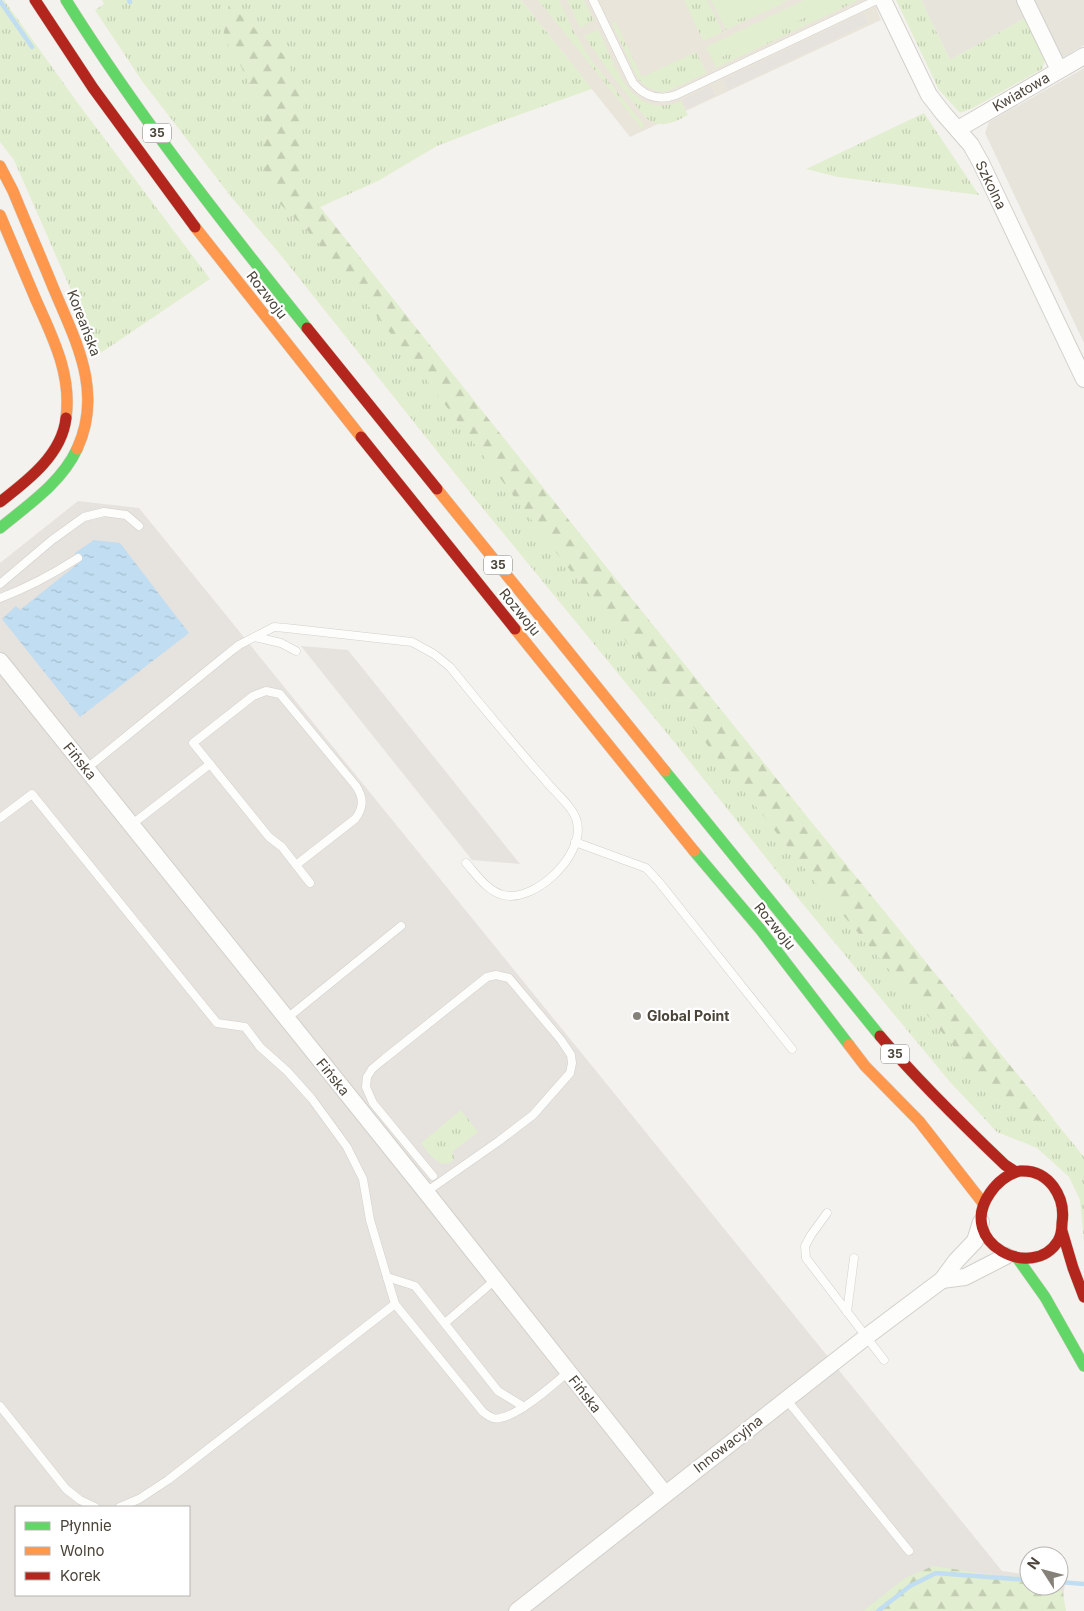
<svg xmlns="http://www.w3.org/2000/svg" width="1084" height="1611" viewBox="0 0 1084 1611" font-family="Inter,sans-serif">
<style>
.residential{fill:#e7e4dc}
.industrial{fill:#e6e2de;fill-rule:evenodd}
.education{fill:#eae5da}
.grass{fill:url(#grass-tufts)}
.forest{fill:url(#forest-firs)}
.pitch{fill:#e1eecf}
.parking{fill:#e6e3df}
.water{fill:url(#water-ripples)}
.lines{fill:none;stroke-linecap:round;stroke-linejoin:round}
.stream{stroke:#c0ddf1;stroke-width:4.5}
.lane-casing{stroke:#d2d0cb;stroke-width:9}
.street-casing{stroke:#d2d0cb;stroke-width:18}
.fast-casing{stroke:#d3cfc5;stroke-width:12}
.slow-casing{stroke:#d3cfc5;stroke-width:12}
.jam-casing{stroke:#d3cfc5;stroke-width:12}
.lane{stroke:#fdfdfc;stroke-width:8}
.street{stroke:#fdfdfc;stroke-width:16}
.fast{stroke:#63d668;stroke-width:11}
.slow{stroke:#ff974d;stroke-width:11}
.jam{stroke:#b3261e;stroke-width:11}
.poi-dot{fill:#868178;stroke:#fff;stroke-width:2}
.labels{text-anchor:middle;stroke-width:4.5;stroke-linejoin:round;paint-order:stroke}
.shield{fill:#fff;stroke:#817c74;stroke-width:1}
.shield-label{font-size:12px;font-weight:bold;fill:#4b4439}
.street-label{font-size:14px;fill:#4b4439;stroke:#fff}
.poi-label{font-size:14px;font-weight:bold;fill:#4b4439;stroke:#fff;text-anchor:start}
</style>
<defs>
<pattern id="grass-tufts" width="24" height="20" patternUnits="userSpaceOnUse" patternTransform="scale(1.25)"><rect width="24" height="20" fill="#e1eecf"/><path d="M3 7l-1-3M5 7V3M7 7l1-3M15 17l-1-3M17 17v-4M19 17l1-3" fill="none" stroke="#c3cdb2"/></pattern>
<pattern id="forest-firs" width="22" height="20" patternUnits="userSpaceOnUse" patternTransform="scale(1.25)"><rect width="22" height="20" fill="#e1eecf"/><path d="M5 1l3.5 6h-7zM16 11l3.5 6h-7z" fill="#c3cdb2"/></pattern>
<pattern id="water-ripples" width="26" height="14" patternUnits="userSpaceOnUse" patternTransform="scale(1.25)"><rect width="26" height="14" fill="#c0ddf1"/><path d="M2 4q2-2 4 0t4 0M15 11q2-2 4 0t4 0" fill="none" stroke="#a6bfcf"/></pattern>
</defs>
<rect width="100%" height="100%" fill="#f4f2ee"/>
<g class="residential">
<polygon points="921,0 1016,0 1025,18 950,60"/>
<polygon points="1034,0 1084,0 1084,45 1059,60"/>
<polygon points="1084,68 1084,343 985,133 989,122"/>
</g>
<path class="industrial" d="M78,501L139,508L1002,1571L1029,1575V1586H1059V1578L1066,1579L1060,1611H0V563ZM16,1507H189V1595H16Z"/>
<polygon class="education" points="521,0 873,0 881,20 630,137"/>
<g class="grass">
<polygon points="0,0 4,0 77,102 210,279 99,354 14,160 0,142"/>
<polygon points="102,0 521,0 592,89 510,118 437,146 378,181 320,207 603,563 808,818 1084,1157 1084,1242 1080,1200 1069,1177 1037,1148 997,1132 950,1082 797,897 675,743 476,500 279,253 232,198 142,81 95,10 104,4"/>
<polygon points="538,0 559,0 574,32 592,61 645,126 641,128"/>
<polygon points="567,0 584,0 594,20 580,28"/>
<polygon points="684,0 707,0 723,32 703,41"/>
<polygon points="780,0 788,1 725,30 724,26"/>
<polygon points="842,0 856,0 857,1 716,68 713,61"/>
<polygon points="896,0 921,0 950,60 1025,18 1045,60 1042,69 973,108 960,113 939,90"/>
<polygon points="615,21 642,77 696,52 707,73 668,91 661,92 648,88 638,79 612,23"/>
<path d="M598,29C615,64 630,122 681,101L688,115C673,123 659,130 645,117L607,69L584,36Z"/>
<polygon points="924,113 979,195 838,177 806,169"/>
<path d="M461,1110L478,1132L452,1152L455,1158C443,1174 428,1153 421,1143Z"/>
</g>
<g class="forest">
<polygon points="229,4 283,54 301,88 304,112 300,157 301,180 320,207 603,563 808,818 1054,1119 1019,1122 972,1068 816,883 548,542 404,350 309,232 274,198 265,173 263,115 239,62 223,37"/>
<polygon points="933,1566 1029,1580 1029,1586 1054,1586 1063,1592 1066,1611 863,1611 905,1578"/>
</g>
<g class="pitch">
<polygon points="711,0 780,0 724,26"/>
<polygon points="804,0 842,0 713,61 706,47"/>
</g>
<g class="parking">
<polygon points="863,13 868,23 728,90 723,80"/>
<polygon points="711,86 715,96 687,109 682,100"/>
<polygon points="301,646 348,650 520,864 472,860"/>
<polygon points="214,677 226,684 164,729 153,723"/>
<polygon points="274,952 299,984 290,992 264,960"/>
<polygon points="338,1002 370,1041 346,1061 313,1021"/>
</g>
<polygon class="water" points="94,540 120,543 189,633 80,717 2,619 16,606 20,610 80,562 75,553"/>
<g class="lines">
<g class="stream">
<polyline points="129,0 130,2"/>
<polyline points="0,1 32,47"/>
<polyline points="1059,1582 1084,1584"/>
<polyline points="878,1611 910,1586 936,1573 1029,1580"/>
</g>
<g class="lane-casing">
<g id="lane">
<path d="M593,0L633,83C645,97 659,101 676,95L877,0"/>
<polyline points="0,584 52,540 84,517 104,512 126,515 139,526"/>
<path d="M0,598C27,588 53,574 78,558"/>
<polyline points="255,637 281,643 296,651"/>
<polyline points="210,764 269,837 282,847 296,865"/>
<path d="M86,769L230,652L239,645L274,627L286,628L412,642L434,654L450,667C481,705 512,743 545,780C554,792 574,807 577,822C585,855 535,903 503,895C487,891 476,874 466,863"/>
<path d="M0,818L32,794L217,1023L245,1027L260,1047L287,1071L312,1099L347,1147L363,1179L370,1220L395,1304L483,1412C486,1414 490,1417 493,1418C511,1423 554,1384 568,1372"/>
<path d="M131,825L210,764L193,743L253,696L266,691L280,694L356,786C364,798 364,808 355,819L296,865L310,883"/>
<polyline points="575,842 646,868 659,882 792,1049"/>
<polyline points="286,1019 401,926"/>
<polyline points="426,1192 499,1141 533,1115 570,1073 572,1063 571,1055 561,1040 509,978 496,975 487,977 384,1059 372,1069 367,1077 366,1087 373,1103 433,1176"/>
<polyline points="827,1213 811,1235 805,1246 806,1258 884,1360"/>
<polyline points="387,1277 415,1286 498,1391 524,1407"/>
<polyline points="847,1312 854,1258"/>
<polyline points="445,1323 495,1280"/>
<polyline points="786,1399 909,1551"/>
<polyline points="0,1406 66,1489 80,1500 95,1507"/>
<polyline points="120,1507 139,1499 168,1480 395,1304"/>
</g>
</g>
<g class="street-casing">
<g id="street">
<polyline points="883,0 929,95 943,113 971,145 981,163 1084,379"/>
<polyline points="1025,0 1059,70"/>
<polyline points="958,129 1084,56"/>
<polyline points="0,661 426,1192 665,1494"/>
<polyline points="942,1280 965,1277 1006,1256"/>
<polyline points="517,1611 866,1337 942,1280 956,1261 975,1241 981,1222"/>
</g>
</g>
<g class="fast-casing">
<g id="fast">
<path d="M66,0C138,115 222,222 307,328"/>
<path d="M0,528C28,505 62,482 77,449"/>
<polyline points="665,771 880,1036"/>
<polyline points="694,851 760,929 849,1045"/>
<polyline points="1018,1259 1045,1297 1084,1366"/>
</g>
</g>
<g class="slow-casing">
<g id="slow">
<path d="M0,166L13,191C26,223 40,255 53,287C75,340 104,391 77,449"/>
<path d="M0,215C12,243 24,272 36,300C53,338 72,375 66,418"/>
<polyline points="195,227 361,437"/>
<polyline points="437,489 665,771"/>
<polyline points="515,629 694,851"/>
<polyline points="849,1045 865,1066 919,1121 983,1203"/>
</g>
</g>
<g class="jam-casing">
<g id="jam">
<polyline points="35,0 93,88 195,227"/>
<polyline points="307,328 437,489"/>
<polyline points="361,437 515,629"/>
<path d="M0,502C27,481 62,455 66,418"/>
<path d="M880,1036C919,1082 961,1123 1005,1165L1016,1172"/>
<path d="M1020,1171C1049,1169 1066,1197 1062,1223C1062,1229 1061,1236 1058,1241C1033,1282 955,1243 990,1193C997,1183 1008,1174 1020,1171Z"/>
<polyline points="1062,1231 1073,1268 1084,1297"/>
</g>
</g>
<use href="#lane" class="lane"/>
<use href="#street" class="street"/>
<use href="#fast" class="fast"/>
<use href="#slow" class="slow"/>
<use href="#jam" class="jam"/>
</g>
<circle class="poi-dot" cx="637" cy="1016" r="5"/>
<g class="labels">
<g class="shield">
<rect x="143" y="123.5" width="28" height="19" rx="4"/>
<rect x="484" y="555.5" width="28" height="19" rx="4"/>
<rect x="881" y="1044.5" width="28" height="19" rx="4"/>
</g>
<g class="shield-label">
<text x="157" y="137">35</text>
<text x="498" y="569">35</text>
<text x="895" y="1058">35</text>
</g>
<g class="street-label">
<text transform="translate(1021 92) rotate(-30)" y="5">Kwiatowa</text>
<text transform="translate(991 185) rotate(64)" y="5">Szkolna</text>
<text transform="translate(267 295) rotate(52)" y="5">Rozwoju</text>
<text transform="translate(84 323) rotate(69)" y="5">Koreańska</text>
<text transform="translate(520 612) rotate(51)" y="5">Rozwoju</text>
<text transform="translate(80 761) rotate(51)" y="5">Fińska</text>
<text transform="translate(775 926) rotate(51)" y="5">Rozwoju</text>
<text transform="translate(333 1077) rotate(51)" y="5">Fińska</text>
<text transform="translate(585 1394) rotate(52)" y="5">Fińska</text>
<text transform="translate(728 1444) rotate(-38)" y="5">Innowacyjna</text>
</g>
<g class="poi-label">
<text x="647" y="1021">Global Point</text>
</g>
</g>
<rect x="15" y="1506" width="175" height="90" fill="#ffffff" stroke="#b7b4b0"/>
<rect x="25" y="1522" width="25" height="8" fill="#63d668" stroke="#b7b4b0"/>
<text x="60" y="1531" font-size="15" fill="#4b4439">Płynnie</text>
<rect x="25" y="1547" width="25" height="8" fill="#ff974d" stroke="#b7b4b0"/>
<text x="60" y="1556" font-size="15" fill="#4b4439">Wolno</text>
<rect x="25" y="1572" width="25" height="8" fill="#b3261e" stroke="#b7b4b0"/>
<text x="60" y="1581" font-size="15" fill="#4b4439">Korek</text>
<g transform="translate(1044 1571) rotate(306)"><circle r="24" fill="#ffffff" stroke="#b7b4b0"/>
<path d="M0-4L9 19L0 12L-9 19Z" fill="#868178"/>
<text y="-8" font-size="14" font-weight="bold" text-anchor="middle" fill="#4b4439">N</text>
</g>
</svg>
